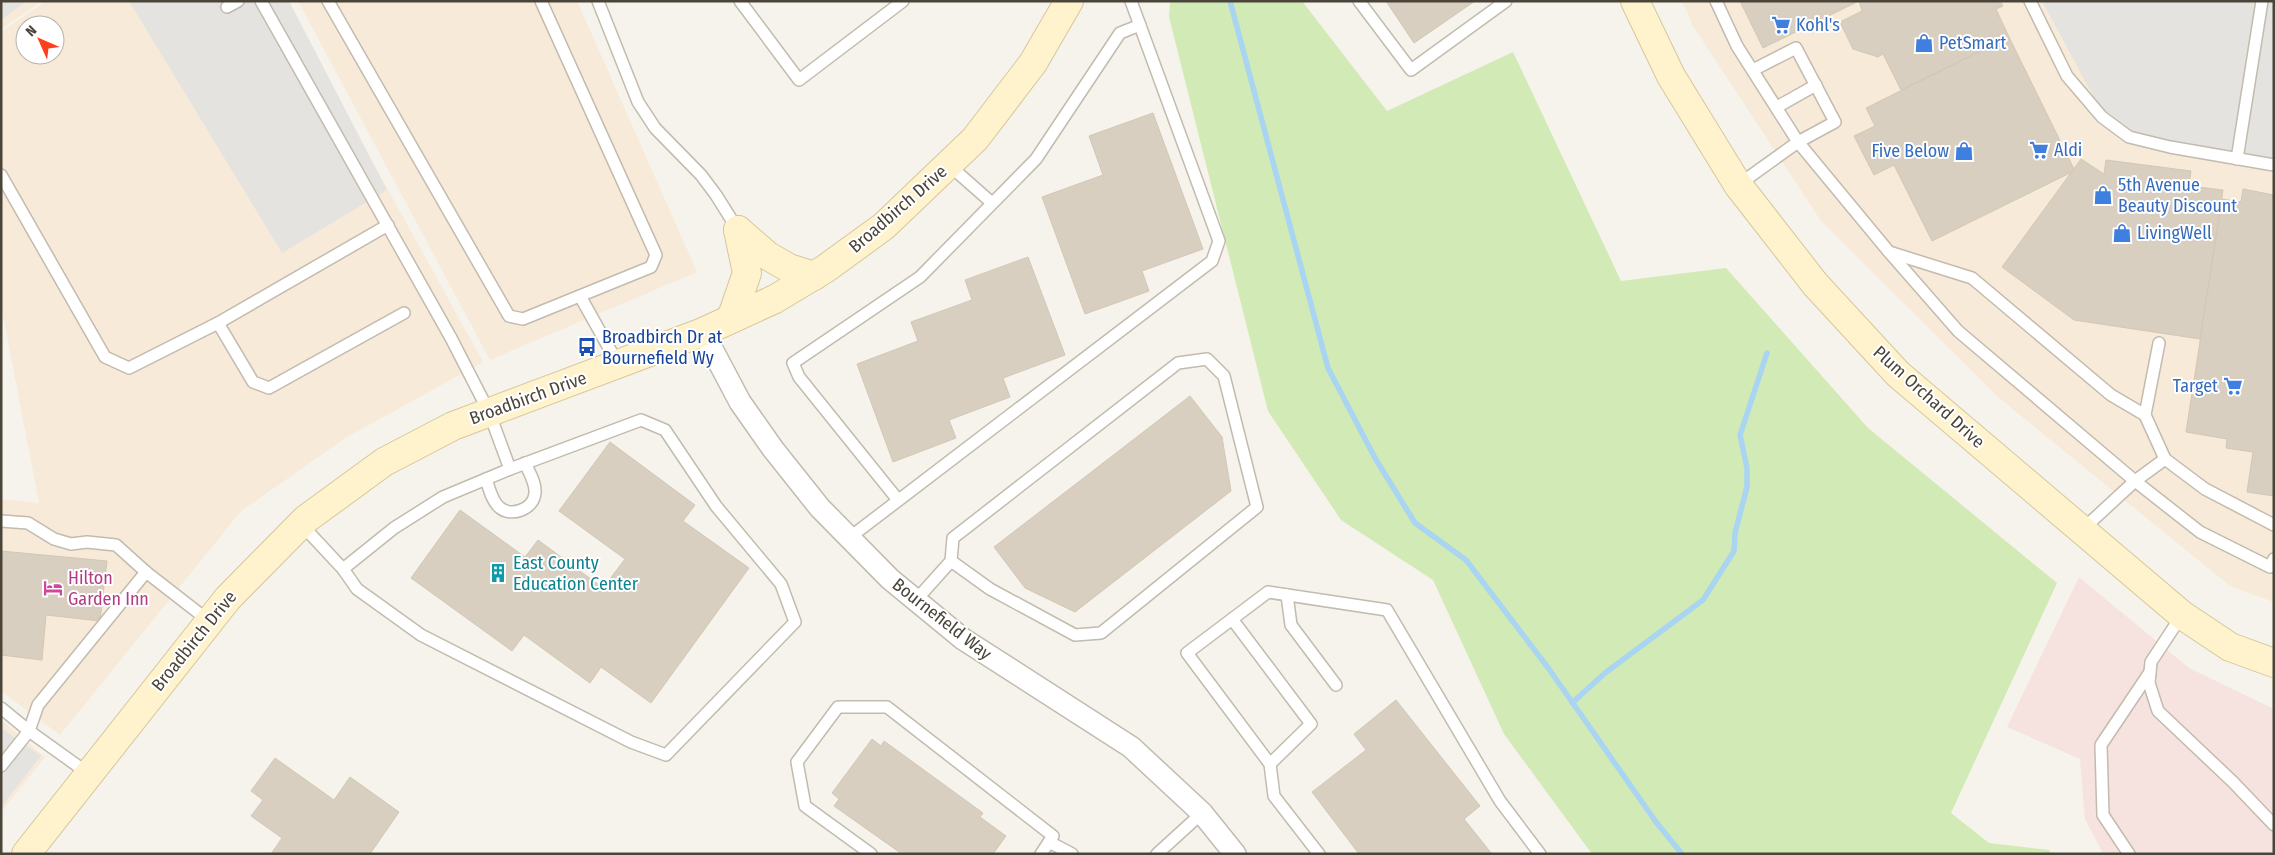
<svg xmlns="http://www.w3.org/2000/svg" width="2275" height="855" viewBox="0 0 2275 855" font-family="'Fira Sans Condensed',sans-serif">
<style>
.commercial{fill:#f7ead8;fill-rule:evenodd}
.medical{fill:#f6e3e0}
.green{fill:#d2eab5}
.parking{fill:#e5e3e0}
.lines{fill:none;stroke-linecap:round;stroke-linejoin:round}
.stream{stroke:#a9d4f2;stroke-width:5.5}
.building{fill:#d8cfc1;stroke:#d3c7b4}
.lane-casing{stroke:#c2bbae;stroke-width:14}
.street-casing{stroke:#c2bbae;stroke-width:24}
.secondary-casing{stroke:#d6c79b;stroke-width:30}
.lane{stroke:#fff;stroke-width:11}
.street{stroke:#fff;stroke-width:21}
.secondary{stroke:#fff3cd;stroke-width:28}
.labels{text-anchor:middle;stroke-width:4;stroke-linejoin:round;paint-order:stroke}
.shop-label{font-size:18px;fill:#366cbe;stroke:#fff;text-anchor:start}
.street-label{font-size:18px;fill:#4b4439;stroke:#fff}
.transit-label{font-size:18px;fill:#164399;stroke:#fff;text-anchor:start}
.culture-label{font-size:18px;fill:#0d838f;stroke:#fff;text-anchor:start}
.hotel-label{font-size:18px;fill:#b23c85;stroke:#fff;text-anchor:start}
</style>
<rect width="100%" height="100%" fill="#f6f3ec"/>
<g class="commercial">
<polygon points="1,1 42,1 1,29"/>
<path d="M46,1H284L483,362L347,437L241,511L60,735L1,691V499L39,503L1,305V32ZM25,25H55V55H25Z"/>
<polygon points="298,1 577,1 697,272 490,360"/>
<polygon points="1682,1 2274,1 2274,602 2230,586 1999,398 1821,221 1693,26"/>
<polygon points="1,720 45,757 1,812"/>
</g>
<polygon class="medical" points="2079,577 2189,668 2274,709 2274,854 2103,854 2085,819 2080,759 2007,727"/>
<polygon class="green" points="1170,1 1302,1 1387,111 1513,52 1621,281 1726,268 1868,428 2057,583 1951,813 1989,843 2049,850 2051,854 1592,854 1504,734 1433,580 1341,520 1268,411 1169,17"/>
<g class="parking">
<polygon points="1,1 27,1 1,20"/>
<polygon points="129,1 289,1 387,190 282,253"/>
<polygon points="2042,1 2274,1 2274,160 2114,135"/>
<polygon points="1,728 41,756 1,807"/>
</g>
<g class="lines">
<g class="stream">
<polyline points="1230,1 1328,368 1375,458 1415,523 1466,560 1549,669 1656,822 1682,854"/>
<polyline points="1572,703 1605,673 1703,600 1734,551 1735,533 1747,487 1747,468 1740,435 1767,353"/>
</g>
</g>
<g class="building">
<polygon points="1386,1 1475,1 1414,43"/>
<polygon points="1740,1 1859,1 1763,48"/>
<polygon points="2000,1 2003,6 1996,9 2009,37 1901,90 1883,54 1878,57 1853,49 1840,22 1862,11 1859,1"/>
<polygon points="2009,37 2074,169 2072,172 1932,241 1894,165 1874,175 1854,136 1875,126 1866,108"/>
<polygon points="1153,113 1203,249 1142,271 1149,291 1085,314 1042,197 1103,175 1089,136"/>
<polygon points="2081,159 2104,174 2106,160 2191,171 2189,186 2223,190 2200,339 2074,320 2002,267"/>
<polygon points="2243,189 2274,195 2274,496 2247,492 2253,452 2226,448 2227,439 2186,432 2222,199 2241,202"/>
<polygon points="1028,257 1065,355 1003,378 1010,397 949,420 956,438 893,462 857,364 918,341 911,322 972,300 965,280"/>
<polygon points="1190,396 1222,437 1231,491 1075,612 1025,588 994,547"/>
<polygon points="610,442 695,505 683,521 749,568 651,703 601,667 590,683 524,635 512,651 411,578 460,510 525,557 538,540 603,588 625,559 559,511"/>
<polygon points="1,551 107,561 100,621 46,615 42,660 1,655"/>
<polygon points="1396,700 1480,806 1464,819 1492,854 1359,854 1312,792 1366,750 1354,734"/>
<polygon points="872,739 881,746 884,741 983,813 980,817 1006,836 993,854 902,854 834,806 839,799 832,793"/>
<polygon points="275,758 334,800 350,777 399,812 370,854 271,854 282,838 251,816 263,800 251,791"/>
</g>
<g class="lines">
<g class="lane-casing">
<g id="lane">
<polyline points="261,1 451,338 489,412 510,469 443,497 394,528 343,569 301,524"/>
<polyline points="328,1 509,316 523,319 651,267 656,255 541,1"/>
<polyline points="598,1 638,102 655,128 701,175 716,195 738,230"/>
<polyline points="740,1 799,80 903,1"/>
<polyline points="1359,1 1411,70 1506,1"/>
<polyline points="1716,1 1737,46 1798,142 1738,185"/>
<polyline points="2030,1 2067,76 2102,117 2129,137 2170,147 2274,165"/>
<polyline points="227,7 238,1"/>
<polyline points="1753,70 1796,48 1835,122 1798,142 1889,252 1958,331 2135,481 2200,532 2270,567 2274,559"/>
<polyline points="1777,107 1816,85"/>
<polyline points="2237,159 2262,1"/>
<polyline points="949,165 992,203"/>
<polyline points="1,175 105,357 129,368 218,323 253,382 269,388 404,313"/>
<polyline points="1889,252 1972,278 2111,395 2145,415"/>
<polyline points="580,296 618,364"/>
<polyline points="218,323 388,225"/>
<polyline points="2159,343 2145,415 2165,459"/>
<path d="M486,479C489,488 492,501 499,507C511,518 534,509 535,493C536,483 529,472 525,463"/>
<polyline points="898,500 799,377 793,363 920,277 1036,159 1120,33 1140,25"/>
<polyline points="1,521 28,523 54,539 71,544 87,542 116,545 146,572"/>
<polyline points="2082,530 2135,481 2165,459 2205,489 2274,525"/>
<polyline points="849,538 1212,261 1219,241 1131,1"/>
<polyline points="343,569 357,589 421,635 631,742 666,755 795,622 781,584 716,506 665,430 641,420 510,469"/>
<polyline points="1287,595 1291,625 1336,685"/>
<polyline points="916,600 951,561 953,538 1178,363 1207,359 1224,376 1257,507 1101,633 1075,635 990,589 951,561"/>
<polyline points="2182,615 2151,662 2149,683 2158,711 2233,782 2274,825"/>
<polyline points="1232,619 1311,724 1270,764"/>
<polyline points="1,708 29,731 38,705 146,572 209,621"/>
<polyline points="1,766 29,731 89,774"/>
<polyline points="1049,842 1072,854"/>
<polyline points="871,854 805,806 797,762 838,707 887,707 1053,836 1041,854"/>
<polyline points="1157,854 1202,813"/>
<polyline points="1319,854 1274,796 1270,764 1187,653 1268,592 1387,610 1500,801 1540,854"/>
<polyline points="2129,854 2103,815 2101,745 2150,672"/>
</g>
</g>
<g class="street-casing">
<polyline id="street" points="703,332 740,402 773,449 820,508 890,579 963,639 1131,747 1202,813 1235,854"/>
</g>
<g class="secondary-casing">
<g id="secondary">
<polyline points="1635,1 1671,76 1738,185 1815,284 1898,374 2182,615 2230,647 2274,663"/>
<polyline points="738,230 768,256 789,268 814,276"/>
<polyline points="731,319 747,273 738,230"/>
<polyline points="26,854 228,598 306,519 384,462 453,426 703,332 775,299 825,269 884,226 975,139 1033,63 1069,1"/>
</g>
</g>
<use href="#lane" class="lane"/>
<use href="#street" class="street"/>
<use href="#secondary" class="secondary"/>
</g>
<defs>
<g id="supermarket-bare" transform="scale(1.5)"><path d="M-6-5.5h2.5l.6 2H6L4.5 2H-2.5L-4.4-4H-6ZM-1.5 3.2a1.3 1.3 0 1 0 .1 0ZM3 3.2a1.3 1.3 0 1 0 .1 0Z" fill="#3f7fe0" stroke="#fff" stroke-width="2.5" paint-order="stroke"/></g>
<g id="shop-bare" transform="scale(1.5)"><path d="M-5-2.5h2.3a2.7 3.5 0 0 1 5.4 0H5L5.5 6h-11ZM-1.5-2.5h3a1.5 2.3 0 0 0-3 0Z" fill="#3f7fe0" stroke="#fff" stroke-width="2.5" paint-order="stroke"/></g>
<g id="bus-bare" transform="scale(1.5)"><path d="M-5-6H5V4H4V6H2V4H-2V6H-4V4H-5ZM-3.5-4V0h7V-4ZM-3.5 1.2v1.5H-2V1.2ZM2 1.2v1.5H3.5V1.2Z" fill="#1a4fb4" stroke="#fff" stroke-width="2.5" paint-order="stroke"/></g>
<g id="building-bare" transform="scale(1.5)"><path d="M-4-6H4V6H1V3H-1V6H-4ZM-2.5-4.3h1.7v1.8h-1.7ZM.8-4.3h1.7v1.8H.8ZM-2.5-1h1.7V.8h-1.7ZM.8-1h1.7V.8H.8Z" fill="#0f9aa8" stroke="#fff" stroke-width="2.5" paint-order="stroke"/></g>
<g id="hotel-bare" transform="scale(1.5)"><path d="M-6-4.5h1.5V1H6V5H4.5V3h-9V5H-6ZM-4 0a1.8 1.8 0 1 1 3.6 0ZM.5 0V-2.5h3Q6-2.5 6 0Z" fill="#d1479c" stroke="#fff" stroke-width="2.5" paint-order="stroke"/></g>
</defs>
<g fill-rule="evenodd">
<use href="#supermarket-bare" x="1781" y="25"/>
<use href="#shop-bare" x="1924" y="43"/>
<use href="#supermarket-bare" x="2039" y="150"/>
<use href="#shop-bare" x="1964" y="151"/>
<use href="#shop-bare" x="2103" y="195"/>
<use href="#shop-bare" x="2122" y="233"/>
<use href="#bus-bare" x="587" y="347"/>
<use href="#supermarket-bare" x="2233" y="386"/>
<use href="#building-bare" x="498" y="573"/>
<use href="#hotel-bare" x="53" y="588"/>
</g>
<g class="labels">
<g class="shop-label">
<text x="1796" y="31">Kohl's</text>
<text x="1939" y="49">PetSmart</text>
<text x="2054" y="156">Aldi</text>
<text x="1949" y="157" text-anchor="end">Five Below</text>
<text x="2118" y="191">5th Avenue<tspan x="2118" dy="21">Beauty Discount</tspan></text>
<text x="2137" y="239">LivingWell</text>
<text x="2218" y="392" text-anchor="end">Target</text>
</g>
<g class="street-label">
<text transform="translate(898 209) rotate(-41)" y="6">Broadbirch Drive</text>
<text transform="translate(1929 397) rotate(42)" y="6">Plum Orchard Drive</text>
<text transform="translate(528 398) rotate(-20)" y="6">Broadbirch Drive</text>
<text transform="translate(942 619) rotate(38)" y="6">Bournefield Way</text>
<text transform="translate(194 641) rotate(-51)" y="6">Broadbirch Drive</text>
</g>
<g class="transit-label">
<text x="602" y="343">Broadbirch Dr at<tspan x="602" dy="21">Bournefield Wy</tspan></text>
</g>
<g class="culture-label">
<text x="513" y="569">East County<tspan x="513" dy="21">Education Center</tspan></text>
</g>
<g class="hotel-label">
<text x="68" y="584">Hilton<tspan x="68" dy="21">Garden Inn</tspan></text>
</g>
</g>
<rect width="2275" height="855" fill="none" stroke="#4b4439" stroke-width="5"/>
<g transform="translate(40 40) rotate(315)"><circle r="24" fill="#ffffff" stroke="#b7b4b0"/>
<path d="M0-4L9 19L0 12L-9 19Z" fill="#fc3f1d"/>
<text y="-8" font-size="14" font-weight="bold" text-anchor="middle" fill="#4b4439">N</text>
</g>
</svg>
